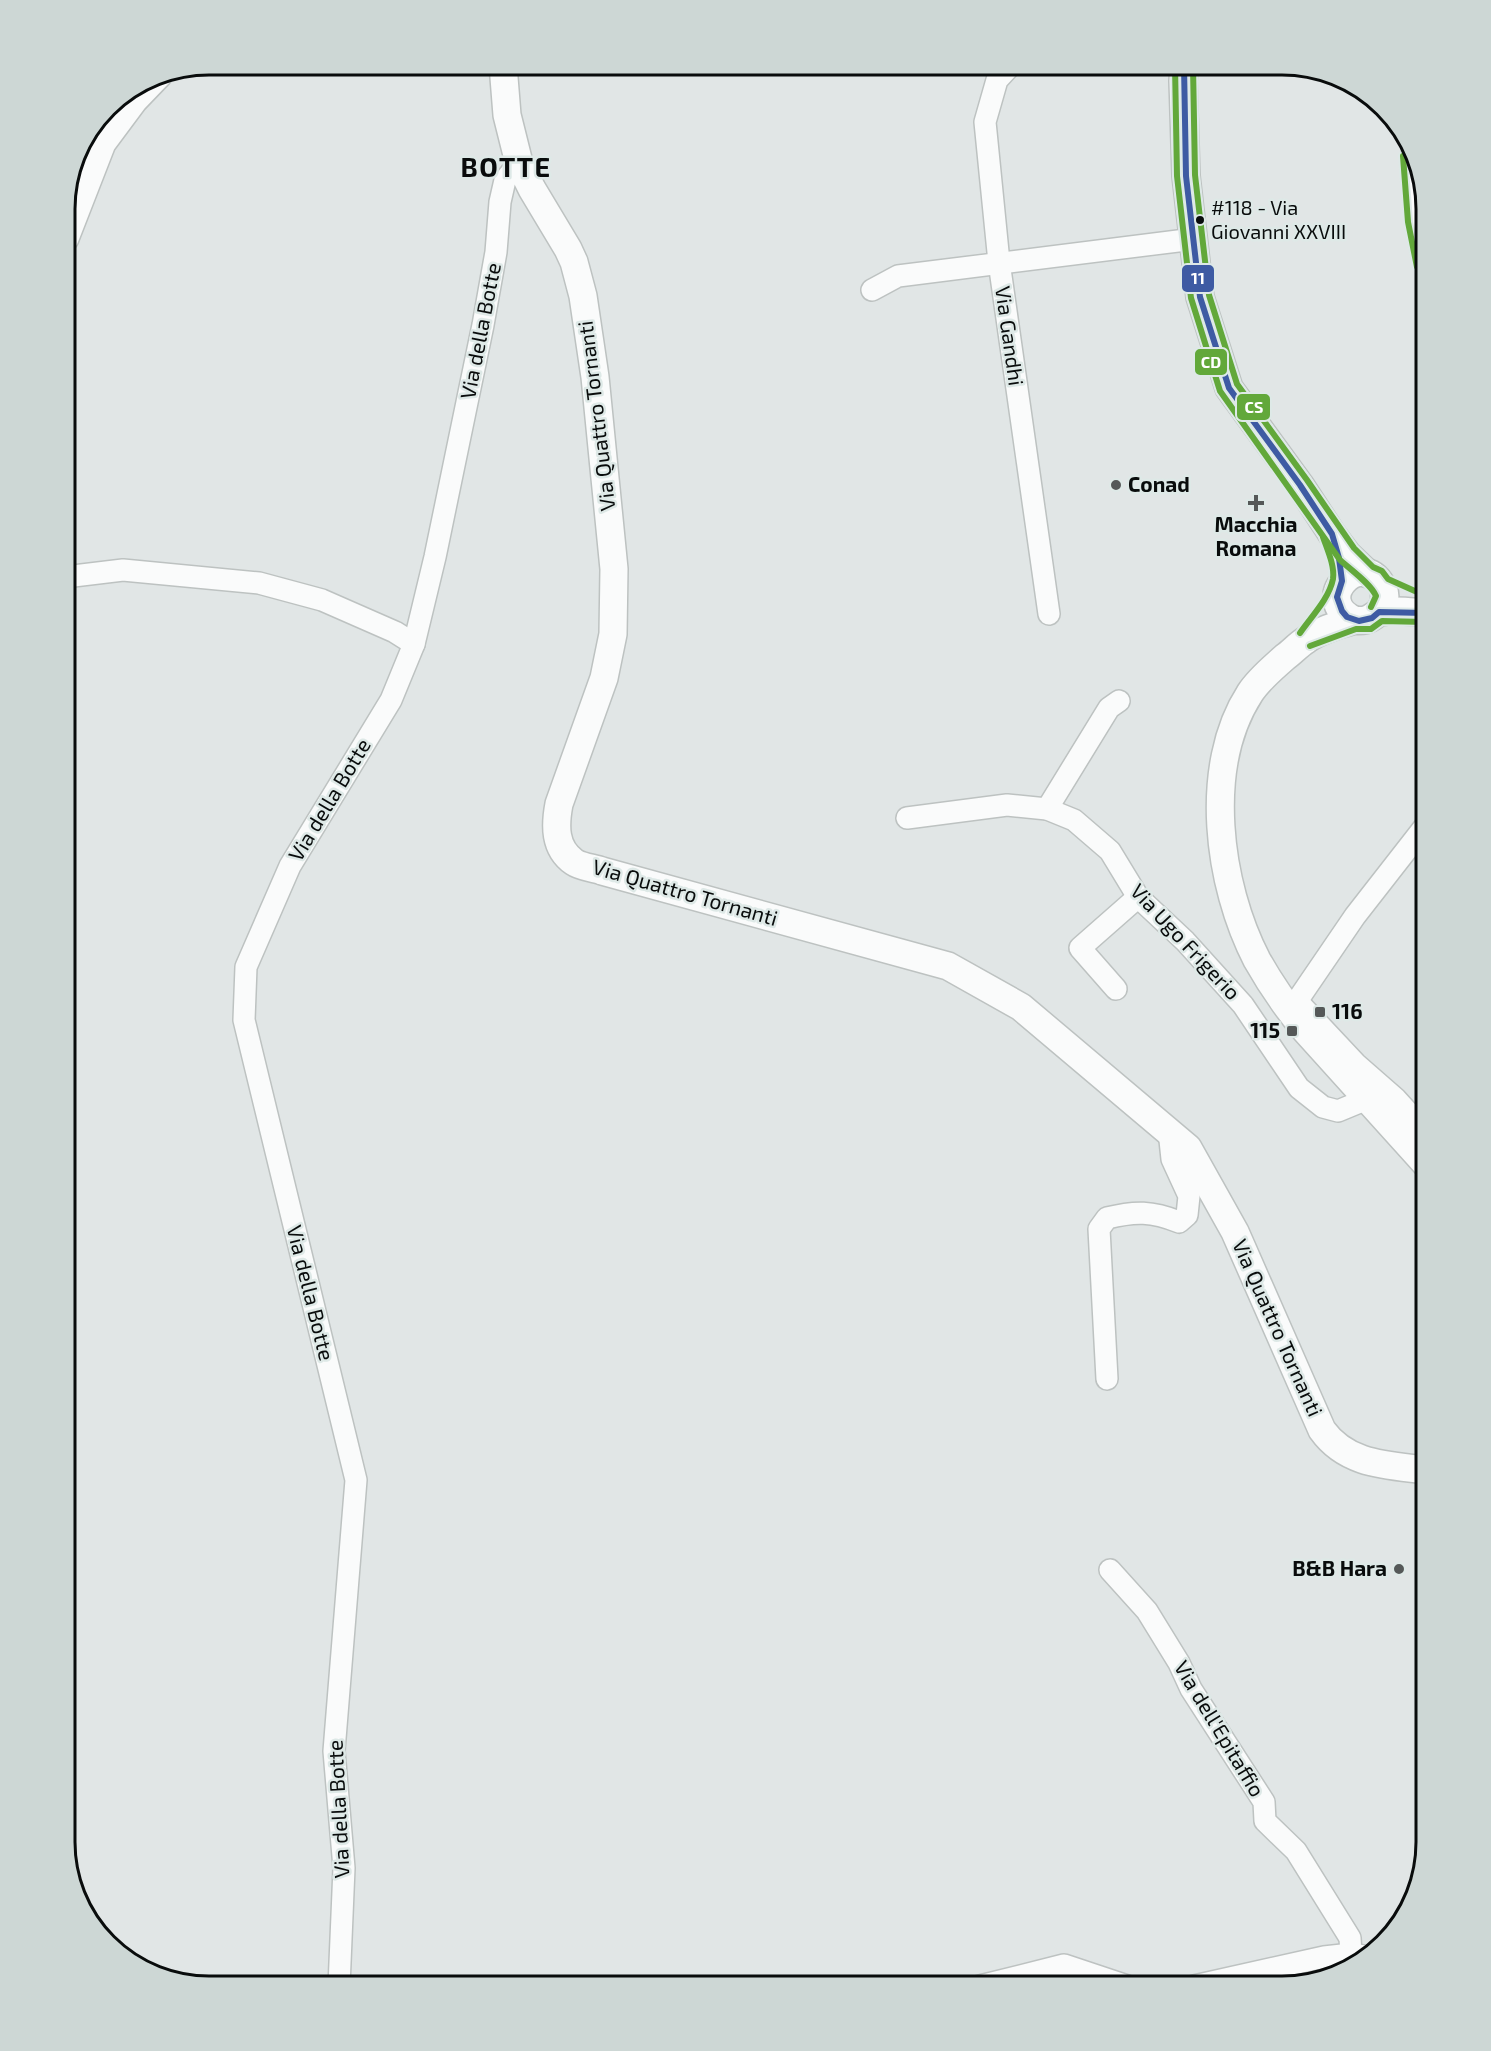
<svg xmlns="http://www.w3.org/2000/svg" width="1491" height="2051" viewBox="0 0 1491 2051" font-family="'Exo 2',sans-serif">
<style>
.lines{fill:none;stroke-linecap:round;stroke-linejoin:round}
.minor-casing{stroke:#bdc2c1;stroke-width:24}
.major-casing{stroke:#bdc2c1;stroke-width:30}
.minor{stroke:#fafbfb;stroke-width:21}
.major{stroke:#fafbfb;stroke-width:27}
.bus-1-casing{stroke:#dee9e7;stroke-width:10}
.bus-2-casing{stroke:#dee9e7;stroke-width:10}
.bus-3-casing{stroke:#dee9e7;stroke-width:10}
.bus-1{stroke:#3e5ba3;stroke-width:6}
.bus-2{stroke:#62a83a;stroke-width:6}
.bus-3{stroke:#62a83a;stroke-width:6}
.bus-dot{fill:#090c0c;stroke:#dee9e7;stroke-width:2}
.poi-dot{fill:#555858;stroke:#dee9e7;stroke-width:2}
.labels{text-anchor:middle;stroke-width:5;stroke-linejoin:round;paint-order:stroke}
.bus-label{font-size:20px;fill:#090c0c;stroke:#dee9e7;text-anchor:start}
.street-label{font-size:21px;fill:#090c0c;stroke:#dee9e7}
.poi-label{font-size:21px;font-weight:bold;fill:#090c0c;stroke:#dee9e7;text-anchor:start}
.district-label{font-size:27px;font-weight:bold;letter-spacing:1.5px;fill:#090c0c;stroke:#dee9e7}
.rim{fill:none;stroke:#090c0c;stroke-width:3}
.line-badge{stroke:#dee9e7;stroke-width:2}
.badge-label{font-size:16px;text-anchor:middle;font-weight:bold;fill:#fff}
</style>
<rect width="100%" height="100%" fill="#e1e6e6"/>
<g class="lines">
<g class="minor-casing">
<g id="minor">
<polyline points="1011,65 997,80 985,122 999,262 1049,614"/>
<polyline points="1412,155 1417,221 1426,265"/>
<polyline points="872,290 898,276 1194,239"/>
<polyline points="65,577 123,570 259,583 322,600 395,632 414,644"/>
<polyline points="1047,809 1109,708 1119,701"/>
<polyline points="907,818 1007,805 1047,809 1074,820 1110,851 1138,897 1185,941 1243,1005 1299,1088 1323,1107 1338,1111 1367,1099"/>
<polyline points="1116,989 1080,948 1138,897"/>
<polyline points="1297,1001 1356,1064 1396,1099 1426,1132"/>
<polyline points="1288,1009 1297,1001 1355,916 1426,825"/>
<path d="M1107,1379L1099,1229L1107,1218C1135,1211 1152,1211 1179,1222L1187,1215L1189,1196L1172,1159L1169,1131"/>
<polyline points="1110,1570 1147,1611 1179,1663 1191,1689 1264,1802 1265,1821 1296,1851 1350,1938 1351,1954"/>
<polyline points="339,1986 344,1868 334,1751 356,1480 244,1020 246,967 290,866 391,700 414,644 435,557 483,325 496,252 500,202 505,180 519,163"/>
<polyline points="980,1986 1064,1965 1127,1986"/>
<polyline points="1194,1986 1324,1957 1351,1954 1364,1956"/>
</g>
</g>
<g class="major-casing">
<g id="major">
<path d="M503,65L507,115L519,163L532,189L568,249L574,262L583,296L595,377L614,569L613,634L604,678L559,804C555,825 554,848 574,862C581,867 594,868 602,871L948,966L1021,1007L1188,1148L1235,1232L1322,1430C1347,1465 1387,1465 1426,1470"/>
<polyline points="1184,65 1183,81 1186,176 1200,297 1229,388 1300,485 1332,534 1347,554 1368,574"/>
<polyline points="65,238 102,143 134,100 159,74"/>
<path d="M1354,620C1310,599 1362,548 1382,586C1387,595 1385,604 1379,612"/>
<path d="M1426,1164L1306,1031C1288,1009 1271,985 1257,960C1218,885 1202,767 1250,693C1259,679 1273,668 1285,657C1292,652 1298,645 1306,640C1315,632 1340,624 1352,621C1356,620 1361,621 1365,620C1371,619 1376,613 1381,612C1395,609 1412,612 1426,613"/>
</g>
</g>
<use href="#minor" class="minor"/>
<use href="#major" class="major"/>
<g class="bus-1-casing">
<polyline id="bus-1" points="1184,65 1186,176 1200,297 1229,388 1300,485 1332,534 1339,558 1342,581 1337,597 1342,611 1347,617 1359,621 1372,618 1379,612 1426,613"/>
</g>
<g class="bus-2-casing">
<g id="bus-2">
<path d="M1175,65L1177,176L1191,298L1220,391L1340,560C1351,570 1371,584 1376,596L1371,607"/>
<polyline points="1403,156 1408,222 1417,267"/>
<polyline points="1310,646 1356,629 1371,629 1382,621 1426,622"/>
</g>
</g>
<g class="bus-3-casing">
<g id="bus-3">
<polyline points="1193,66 1195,175 1209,295 1237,384 1307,480 1354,548 1373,567 1382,571 1388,579 1426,596"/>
<path d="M1300,633C1311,617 1329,599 1333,579C1335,566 1327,549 1323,537"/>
</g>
</g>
<use href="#bus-1" class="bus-1"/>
<use href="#bus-2" class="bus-2"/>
<use href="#bus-3" class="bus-3"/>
</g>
<circle class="bus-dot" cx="1200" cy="220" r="5"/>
<g class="poi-dot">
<circle cx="1116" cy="485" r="6"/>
<path d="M1253 494h6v6h6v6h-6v6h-6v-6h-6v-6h6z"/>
<rect x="1314" y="1006" width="12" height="12" rx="3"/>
<rect x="1286" y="1025" width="12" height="12" rx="3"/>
<circle cx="1399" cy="1569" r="6"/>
</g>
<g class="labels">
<g class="bus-label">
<text x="1211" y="215">#118 - Via<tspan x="1211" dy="24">Giovanni XXVIII</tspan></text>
</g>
<g class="street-label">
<text transform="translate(481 331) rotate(-79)" y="7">Via della Botte</text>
<text transform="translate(1009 336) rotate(82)" y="7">Via Gandhi</text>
<text transform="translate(597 416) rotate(-97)" y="7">Via Quattro Tornanti</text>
<text transform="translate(330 800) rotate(-59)" y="7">Via della Botte</text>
<text transform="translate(685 893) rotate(16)" y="7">Via Quattro Tornanti</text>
<text transform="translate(1185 942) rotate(47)" y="7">Via Ugo Frigerio</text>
<text transform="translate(310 1293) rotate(76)" y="7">Via della Botte</text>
<text transform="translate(1277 1328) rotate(66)" y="7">Via Quattro Tornanti</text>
<text transform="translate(1219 1729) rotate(59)" y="7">Via dell'Epitaffio</text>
<text transform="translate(339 1809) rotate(-93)" y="7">Via della Botte</text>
</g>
<g class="poi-label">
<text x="1128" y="492">Conad</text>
<text x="1256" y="532" text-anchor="middle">Macchia<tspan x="1256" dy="24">Romana</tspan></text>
<text x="1332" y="1019">116</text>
<text x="1280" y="1038" text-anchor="end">115</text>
<text x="1387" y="1576" text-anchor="end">B&amp;B Hara</text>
</g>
<g class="district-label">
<text x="506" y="177">BOTTE</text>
</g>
</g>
<path d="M0 0H1491V2051H0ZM209 75H1282A134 134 0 0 1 1416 209V1842A134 134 0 0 1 1282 1976H209A134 134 0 0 1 75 1842V209A134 134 0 0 1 209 75Z" fill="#cdd7d5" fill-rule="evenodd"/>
<path class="rim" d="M209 75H1282A134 134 0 0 1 1416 209V1842A134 134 0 0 1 1282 1976H209A134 134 0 0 1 75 1842V209A134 134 0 0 1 209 75Z"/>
<g class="line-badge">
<rect x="1181" y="264" width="34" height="29" rx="6" fill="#3e5ba3"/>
<rect x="1194" y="348" width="34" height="28" rx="6" fill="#62a83a"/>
<rect x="1236" y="393" width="35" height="28" rx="6" fill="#62a83a"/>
</g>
<g class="badge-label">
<text x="1198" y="284">11</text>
<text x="1211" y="368">CD</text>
<text x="1254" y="413">CS</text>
</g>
</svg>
